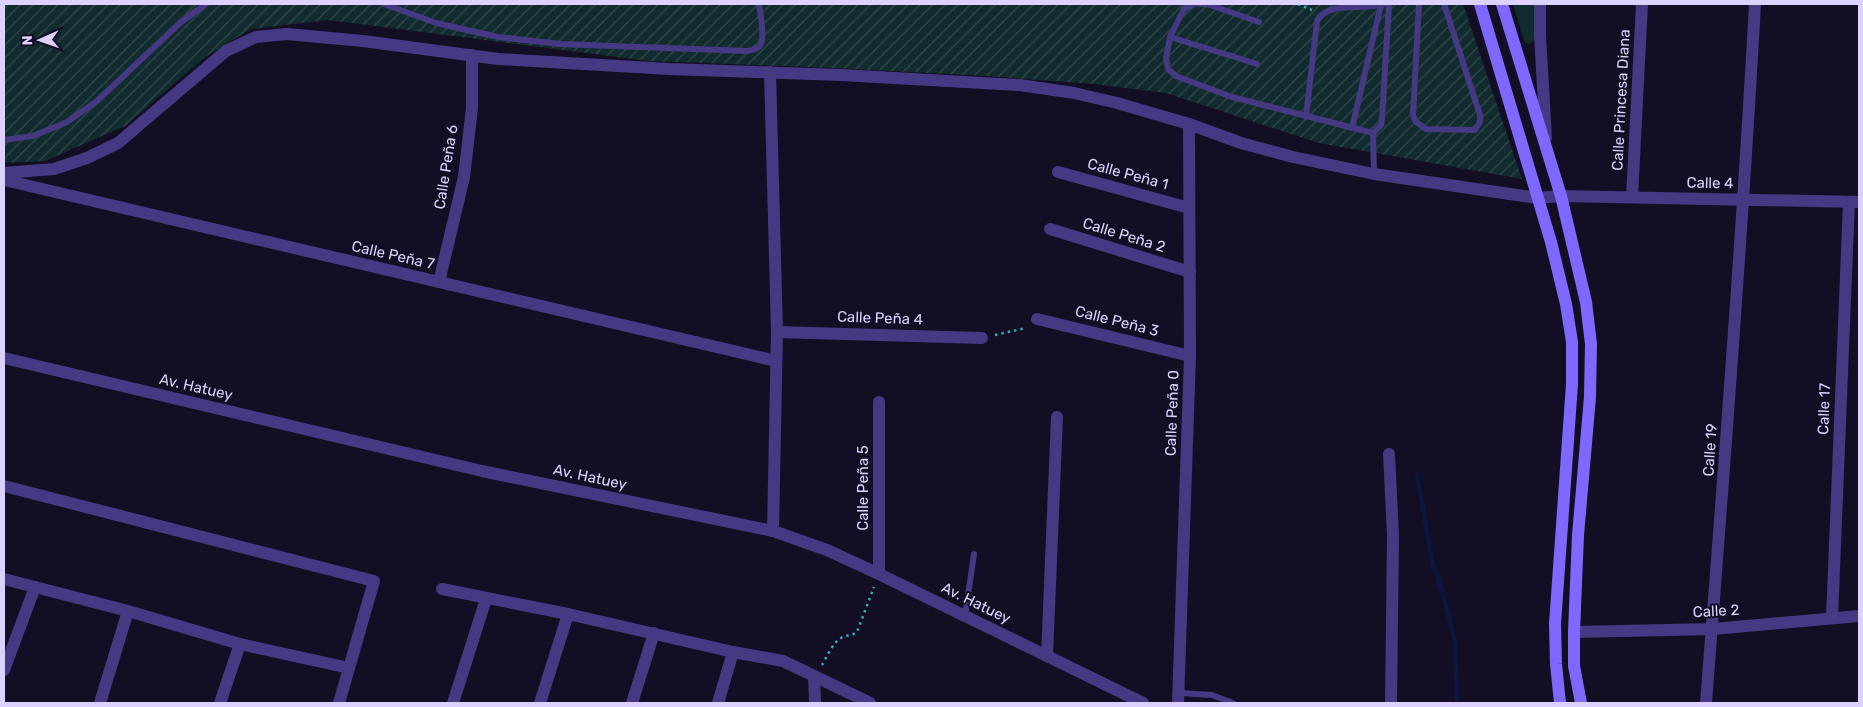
<svg xmlns="http://www.w3.org/2000/svg" width="1863" height="707" viewBox="0 0 1863 707" font-family="Rubik,sans-serif">
<style>
.park{fill:#112b2e}
.garden{fill:url(#garden-furrows)}
.lines{fill:none;stroke-linecap:round;stroke-linejoin:round}
.stream{stroke:#091741;stroke-width:4.5}
.path{stroke:#2eadb6;stroke-width:2.5;stroke-dasharray:2.5 4;stroke-linecap:butt}
.service{stroke:#453983;stroke-width:6}
.minor{stroke:#453983;stroke-width:12}
.secondary{stroke:#7f68ff;stroke-width:12}
.labels{text-anchor:middle;stroke-width:4;stroke-linejoin:round;paint-order:stroke}
.street-label{font-size:15px;fill:#dcd1ff;stroke:#140e24}
</style>
<defs>
<pattern id="garden-furrows" width="10" height="10" patternUnits="userSpaceOnUse" patternTransform="scale(1.25)"><rect width="10" height="10" fill="#112b2e"/><path d="M-1 1l2-2M0 10L10 0M9 11l2-2" fill="none" stroke="#33494d"/></pattern>
</defs>
<rect width="100%" height="100%" fill="#140e24"/>
<polygon class="park" points="1513,4 1534,4 1534,39 1532,43 1528,44 1524,41"/>
<polygon class="garden" points="4,4 1463,4 1522,179 1319,143 1166,93 1094,84 986,76 834,68 649,61 328,20 251,29 205,57 125,126 45,161 4,163"/>
<g class="lines">
<polyline class="stream" points="1417,475 1432,560 1445,601 1455,641 1457,703"/>
<g class="path">
<polyline points="1298,4 1312,10"/>
<polyline points="995,335 1026,328"/>
<path d="M822,665C827,657 833,642 841,638C846,635 852,636 857,632L874,587"/>
</g>
<g class="service">
<path d="M384,4L436,23L498,37L560,44L747,51C752,50 759,49 761,44C765,36 760,13 759,4"/>
<polyline points="1194,4 1184,9 1170,37 1166,58 1168,69 1176,76 1232,97 1373,133 1381,125 1382,119 1389,4"/>
<polyline points="1199,4 1207,4 1259,22"/>
<polyline points="1419,4 1413,115 1416,122 1426,129 1475,130 1480,122 1480,115 1444,4"/>
<polyline points="1170,37 1257,64"/>
<path d="M1306,117L1317,21C1329,0 1360,11 1384,4"/>
<polyline points="1352,128 1381,5"/>
<polyline points="1373,133 1374,174"/>
<polyline points="4,140 33,136 67,122 97,101 181,22 206,4"/>
<polyline points="965,616 974,554"/>
<polyline points="1179,693 1212,695 1233,703"/>
</g>
<g class="minor">
<polyline points="1540,4 1540,35 1546,138"/>
<polyline points="770,72 777,332 773,531"/>
<polyline points="1058,172 1189,208"/>
<polyline points="4,173 54,169 87,158 118,143 226,51 256,37 287,34 363,41 498,59 669,69 841,75 1020,85 1074,93 1117,103 1189,124 1241,143 1293,157 1374,174 1537,198 1561,196 1859,202"/>
<polyline points="4,180 776,361"/>
<polyline points="1632,197 1642,4"/>
<polyline points="1050,229 1190,272"/>
<polyline points="439,282 464,177 472,108 472,55"/>
<polyline points="1037,319 1190,356"/>
<polyline points="777,332 982,338"/>
<polyline points="4,358 482,471 773,531 827,550 879,574 1143,703"/>
<polyline points="879,402 879,574"/>
<polyline points="1389,454 1393,536 1391,703"/>
<polyline points="4,486 374,581 339,703"/>
<polyline points="4,579 128,611 240,644 349,668"/>
<polyline points="442,589 568,614 733,652 783,661 870,703"/>
<polyline points="1832,618 1849,202"/>
<polyline points="1574,632 1713,629 1859,616"/>
<polyline points="1047,656 1057,417"/>
<polyline points="4,670 35,587"/>
<polyline points="814,677 815,703"/>
<polyline points="100,703 128,611"/>
<polyline points="220,703 240,644"/>
<polyline points="453,703 486,599"/>
<polyline points="540,703 568,614"/>
<polyline points="632,703 654,633"/>
<polyline points="718,703 733,652"/>
<polyline points="1178,703 1190,356 1189,124"/>
<path d="M1706,703C1724,470 1742,237 1755,4"/>
</g>
<g class="secondary">
<polyline points="1480,4 1551,242 1566,304 1572,342 1572,384 1555,624 1556,664 1560,703"/>
<polyline points="1502,4 1561,196 1586,302 1591,344 1590,397 1578,535 1574,632 1574,666 1581,703"/>
</g>
</g>
<g class="labels">
<g class="street-label">
<text transform="translate(1621 100) rotate(-87)" y="5">Calle Princesa Diana</text>
<text transform="translate(446 167) rotate(-81)" y="5">Calle Peña 6</text>
<text transform="translate(1128 174) rotate(15)" y="5">Calle Peña 1</text>
<text transform="translate(1710 183) rotate(1)" y="5">Calle 4</text>
<text transform="translate(1124 235) rotate(17)" y="5">Calle Peña 2</text>
<text transform="translate(393 255) rotate(13)" y="5">Calle Peña 7</text>
<text transform="translate(880 318) rotate(2)" y="5">Calle Peña 4</text>
<text transform="translate(1117 321) rotate(14)" y="5">Calle Peña 3</text>
<text transform="translate(196 387) rotate(13)" y="5">Av. Hatuey</text>
<text transform="translate(1824 409) rotate(-88)" y="5">Calle 17</text>
<text transform="translate(1172 413) rotate(-88)" y="5">Calle Peña 0</text>
<text transform="translate(1710 450) rotate(-86)" y="5">Calle 19</text>
<text transform="translate(590 477) rotate(12)" y="5">Av. Hatuey</text>
<text transform="translate(863 488) rotate(-90)" y="5">Calle Peña 5</text>
<text transform="translate(976 603) rotate(26)" y="5">Av. Hatuey</text>
<text transform="translate(1716 611) rotate(-3)" y="5">Calle 2</text>
</g>
</g>
<rect width="1863" height="707" fill="none" stroke="#dcd1ff" stroke-width="10"/>
<g transform="translate(40 40) rotate(268)" stroke="#140e24" stroke-width="4" paint-order="stroke">
<path d="M0-4L9 19L0 12L-9 19Z" fill="#dcd1ff"/>
<text y="-8" font-size="14" font-weight="bold" text-anchor="middle" fill="#dcd1ff">N</text>
</g>
</svg>
